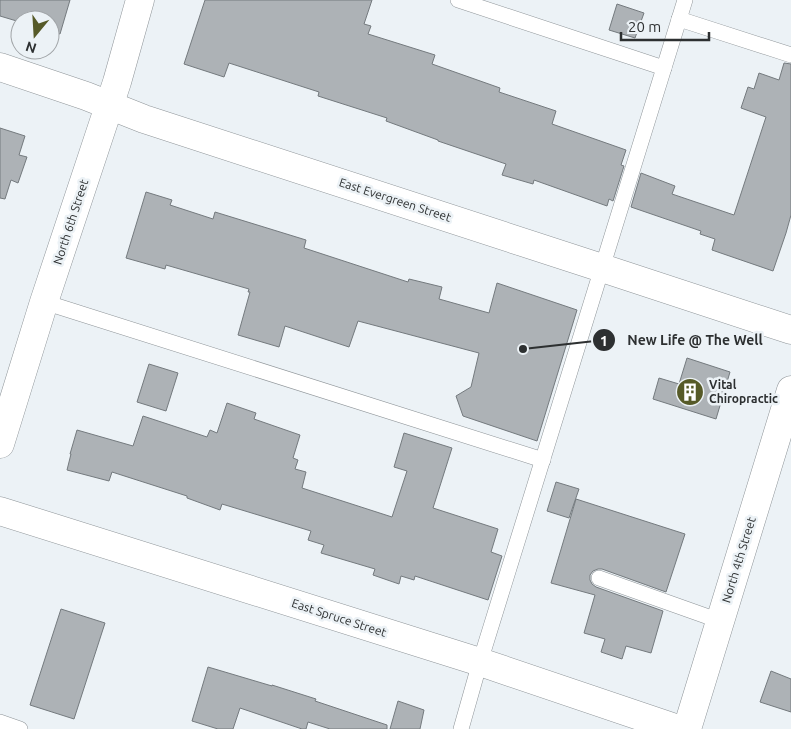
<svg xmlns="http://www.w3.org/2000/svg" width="791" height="729" viewBox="0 0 791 729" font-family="Ubuntu,sans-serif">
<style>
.building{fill:#adb2b6;stroke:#747a7e}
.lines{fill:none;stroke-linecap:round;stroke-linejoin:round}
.lane-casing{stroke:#8f9599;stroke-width:16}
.street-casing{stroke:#8f9599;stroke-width:29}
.secondary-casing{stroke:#8f9599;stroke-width:29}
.lane{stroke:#fff;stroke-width:15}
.street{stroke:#fff;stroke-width:28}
.secondary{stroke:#fff;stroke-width:28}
.labels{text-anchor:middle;stroke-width:5;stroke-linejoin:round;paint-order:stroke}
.street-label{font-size:12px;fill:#2d3031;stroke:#ecf2f6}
.poi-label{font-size:12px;font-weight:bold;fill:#2d3031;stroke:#ecf2f6;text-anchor:start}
.leader{fill:none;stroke:#2d3031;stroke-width:2}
.callout-dot{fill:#2d3031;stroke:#ecf2f6;stroke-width:2}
.mark-label{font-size:15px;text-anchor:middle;font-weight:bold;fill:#fff}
.callout-label{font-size:14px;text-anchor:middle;font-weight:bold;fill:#2d3031;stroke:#ecf2f6;stroke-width:5;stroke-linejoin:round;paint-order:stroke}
</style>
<rect width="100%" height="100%" fill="#ecf2f6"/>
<g class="building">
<polygon points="0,0 70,0 60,34 50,31 50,20 20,20 20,22 0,16"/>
<polygon points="205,0 372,0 364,24 371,26 368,34 435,55 432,64 500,88 499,92 556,111 552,124 626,150 621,165 624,166 613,201 609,199 607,206 534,180 533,184 502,175 506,164 438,141 438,140 386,121 387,118 318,96 319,92 229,63 224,77 184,64"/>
<polygon points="617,4 644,13 635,38 609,30"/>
<polygon points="784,63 791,64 791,215 786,233 773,271 712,250 715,239 700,234 701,231 631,207 641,173 675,186 672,194 734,215 766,117 741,108 748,87 754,89 759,73 779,80"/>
<polygon points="0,128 25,136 19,155 27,157 18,183 11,180 5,199 0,198"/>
<polygon points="146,192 172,200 170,205 213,219 215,212 306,240 304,248 408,282 409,279 442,287 439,299 489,313 497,283 577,310 537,441 463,416 456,396 471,387 479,353 358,321 349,347 285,326 279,347 238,335 250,292 248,292 249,289 166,265 165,269 126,258"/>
<polygon points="687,358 730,372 716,419 653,399 659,378 679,384"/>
<polygon points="149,364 178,373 166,411 137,402"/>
<polygon points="227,403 256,413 254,419 300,435 293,458 298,460 295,469 306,472 302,488 392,517 407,471 394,467 404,433 452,448 433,508 498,529 491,552 502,556 488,600 415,576 414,580 401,576 399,584 373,575 375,569 321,553 324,545 308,540 311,531 222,504 220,510 187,498 187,496 112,472 109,481 67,470 71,454 70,454 77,430 133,446 143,416 207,437 210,430 217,433"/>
<polygon points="556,482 579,489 569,518 547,511"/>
<polygon points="576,499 685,534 666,592 602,569 598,569 593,571 590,575 590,580 592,584 596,587 663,611 651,653 626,646 622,659 601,652 605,639 584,633 595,595 551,583"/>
<polygon points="61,609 105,623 74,719 30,705"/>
<polygon points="208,667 272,686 272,685 316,699 315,701 387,725 387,729 330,729 308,722 306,729 302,729 240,708 233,729 218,729 192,721"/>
<polygon points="771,671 791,679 791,712 760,702"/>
<polygon points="398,701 424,710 420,729 390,729"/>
</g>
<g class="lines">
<g class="lane-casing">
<g id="lane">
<polyline points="458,0 664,68"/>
<polyline points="679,19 791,55"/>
<polyline points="44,302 543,460"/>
<polyline points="599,578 720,621"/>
<polyline points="0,722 20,729"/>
<polyline points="461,729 480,662 685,0"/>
</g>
</g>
<g class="street-casing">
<g id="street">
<polyline points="0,67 86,96 144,119 602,268 791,330"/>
<polyline points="0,444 44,302 117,82 140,0"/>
<polyline points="0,511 480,662 678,729"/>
</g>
</g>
<g class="secondary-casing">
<polyline id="secondary" points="687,729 791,390"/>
</g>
<use href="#lane" class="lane"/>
<use href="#street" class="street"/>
<use href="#secondary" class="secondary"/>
</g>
<defs>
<g id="building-disc" transform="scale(1.4375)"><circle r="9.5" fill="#565a28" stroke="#ecf2f6"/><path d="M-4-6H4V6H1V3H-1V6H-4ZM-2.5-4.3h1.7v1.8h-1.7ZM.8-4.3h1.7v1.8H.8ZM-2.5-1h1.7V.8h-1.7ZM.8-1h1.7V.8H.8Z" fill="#fff"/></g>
</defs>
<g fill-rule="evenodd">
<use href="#building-disc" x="690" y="392"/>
</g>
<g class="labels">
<g class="street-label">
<text transform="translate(395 200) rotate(18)" y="4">East Evergreen Street</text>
<text transform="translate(71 222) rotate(-72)" y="4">North 6th Street</text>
<text transform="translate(739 560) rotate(-73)" y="4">North 4th Street</text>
<text transform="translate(339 618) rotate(18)" y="4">East Spruce Street</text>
</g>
<g class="poi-label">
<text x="709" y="389">Vital<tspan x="709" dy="14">Chiropractic</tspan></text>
</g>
</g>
<path class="leader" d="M523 349L604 340"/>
<g class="callout-dot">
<circle cx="523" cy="349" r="5"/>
<circle cx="604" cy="340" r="12"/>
</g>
<g class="mark-label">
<text x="604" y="346">1</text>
</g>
<g class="callout-label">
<text x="695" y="345">New Life @ The Well</text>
</g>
<g transform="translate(35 35) rotate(198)"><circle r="24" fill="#ecf2f6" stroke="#a0a4a7"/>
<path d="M0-4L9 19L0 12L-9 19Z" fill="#565a28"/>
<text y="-8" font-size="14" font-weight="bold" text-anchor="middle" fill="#2d3031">N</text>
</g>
<path d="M621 32v8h88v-8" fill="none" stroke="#2d3031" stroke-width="2.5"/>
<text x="628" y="32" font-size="15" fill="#2d3031" stroke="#ecf2f6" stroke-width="4" paint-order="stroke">20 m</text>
</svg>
